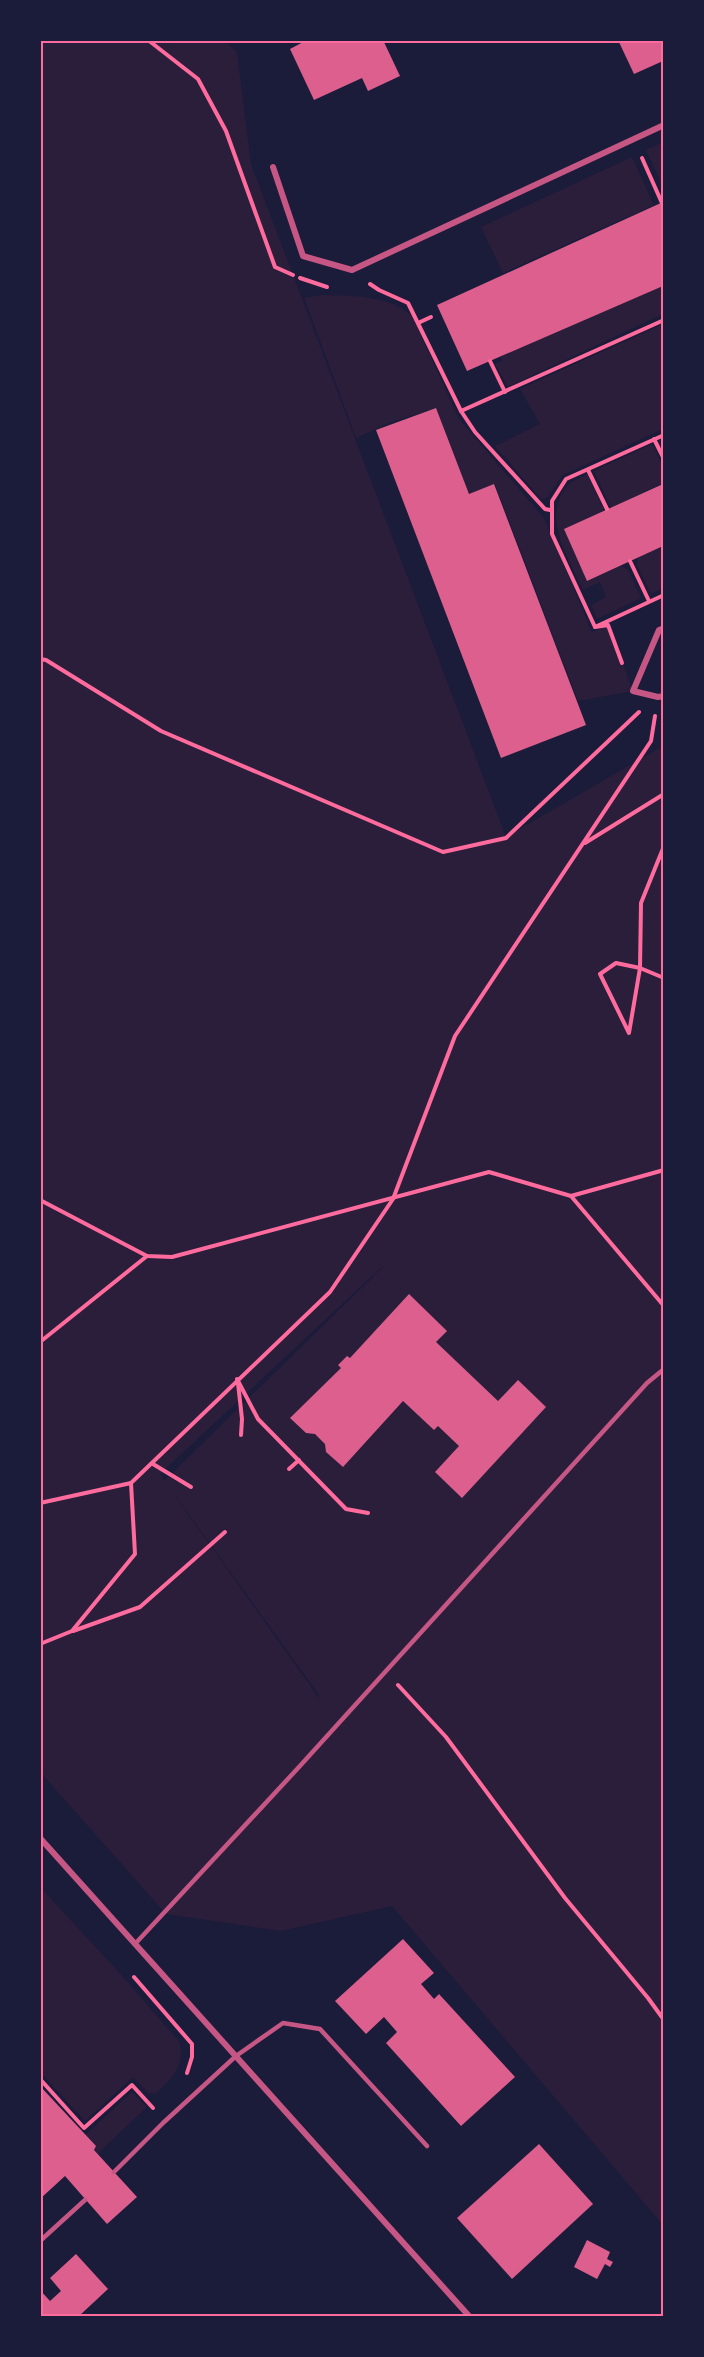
<svg xmlns="http://www.w3.org/2000/svg" width="704" height="2357" viewBox="0 0 704 2357" font-family="'Titillium Web',sans-serif">
<style>
.green{fill:#2a1e3b;fill-rule:evenodd}
.building{fill:#dd5f8e}
.lines{fill:none;stroke-linecap:round;stroke-linejoin:round}
.path{stroke:#ff6b9d;stroke-width:4}
.service{stroke:#c65784;stroke-width:4.5}
.minor{stroke:#c65784;stroke-width:6}
.neatline{fill:none;stroke:#ff6b9d;stroke-width:2}
</style>
<rect width="100%" height="100%" fill="#1b1b3a"/>
<g class="green">
<path d="M40,41H225L237,52L251,164L506,837L663,746V2225L392,1906L281,1931L166,1914L41,1773ZM383,1266H384L164,1481L160,1474ZM175,1495L319,1695V1698L175,1496Z"/>
<polygon points="663,142 663,187 646,150"/>
<polygon points="632,157 654,205 503,273 481,227"/>
<polygon points="663,286 663,314 508,387 495,364 502,361 501,354"/>
<path d="M321,295C352,296 387,294 412,316L459,419L544,518L592,632L608,625L633,691L578,701L495,484L469,494L436,408L389,423L356,438L304,298Z"/>
<polygon points="663,324 663,429 563,475 547,498 541,499 495,446 540,424 520,389"/>
<polygon points="652,444 663,467 663,483 611,508 594,471"/>
<path d="M587,474L604,510L565,529L588,580L621,566L628,570L641,598L597,619L591,605L606,597L600,582L583,590C569,558 541,519 567,486C571,481 581,478 587,474Z"/>
<polygon points="663,546 663,588 651,594 637,565 638,557"/>
<path d="M40,1887L125,1979L180,2043C184,2067 173,2077 156,2093H148L133,2077L85,2121L41,2073Z"/>
<polygon points="132,2092 147,2107 97,2154 85,2135"/>
</g>
<g class="building">
<polygon points="307,40 383,40 400,76 368,91 362,78 314,100 290,49"/>
<polygon points="618,40 663,40 663,61 634,74"/>
<polygon points="663,202 663,286 467,371 437,305"/>
<polygon points="436,408 469,494 494,484 586,725 501,758 376,430"/>
<polygon points="663,484 663,546 587,581 564,529"/>
<polygon points="409,1294 447,1331 436,1342 498,1401 518,1380 546,1407 462,1498 435,1472 459,1446 438,1426 434,1430 403,1401 343,1467 326,1452 325,1444 315,1434 306,1433 290,1418 341,1368 338,1365 347,1356 350,1358"/>
<polygon points="403,1939 434,1973 421,1984 434,1999 439,1994 515,2077 461,2126 386,2043 397,2032 384,2017 366,2034 335,2001"/>
<polygon points="40,2086 96,2146 94,2150 137,2197 107,2224 65,2176 40,2199"/>
<polygon points="539,2144 593,2204 512,2279 457,2218"/>
<polygon points="587,2240 610,2252 607,2259 613,2262 610,2267 605,2264 597,2279 574,2267"/>
<polygon points="76,2254 108,2289 79,2316 43,2316 40,2314 40,2290 50,2301 61,2291 50,2278"/>
</g>
<g class="lines">
<g class="path">
<polyline points="148,40 198,79 226,131 275,267 293,275"/>
<polyline points="642,158 662,203"/>
<polyline points="300,278 327,287"/>
<polyline points="370,284 379,290 408,303 461,411 475,432 545,509 550,510"/>
<polyline points="418,323 431,317"/>
<polyline points="490,361 505,392"/>
<polyline points="461,411 664,320"/>
<polyline points="664,435 566,479 552,501 552,534 595,627 664,595"/>
<polyline points="654,439 664,459"/>
<polyline points="588,470 607,509"/>
<polyline points="630,561 649,601"/>
<polyline points="595,627 608,625 622,663"/>
<polyline points="40,659 46,660 161,731 443,852 506,838 639,712"/>
<polyline points="585,843 664,794"/>
<polyline points="664,846 641,903 640,968 664,978"/>
<polygon points="616,963 640,968 629,1033 600,974"/>
<polyline points="571,1196 664,1170"/>
<polyline points="40,1200 147,1256 172,1257 489,1172 571,1196 664,1306"/>
<polyline points="40,1342 147,1256"/>
<polyline points="237,1379 258,1419 346,1509 368,1513"/>
<polyline points="238,1383 242,1419 241,1435"/>
<polyline points="153,1464 191,1487"/>
<polyline points="289,1469 299,1460"/>
<polyline points="40,1503 131,1483 330,1292 393,1199 455,1036 651,741 655,716"/>
<polyline points="73,1631 140,1607 225,1532"/>
<polyline points="40,1644 72,1631 135,1554 131,1483"/>
<polyline points="398,1685 446,1737 565,1898 648,1998 664,2020"/>
<polyline points="134,1977 192,2044 192,2057 187,2073"/>
<polyline points="40,2079 84,2128 132,2085 153,2108"/>
</g>
<g class="service">
<polyline points="135,1944 299,1767 647,1383 664,1369"/>
<polyline points="114,2172 163,2123 236,2056 283,2023 320,2029 427,2146"/>
<polyline points="40,2241 85,2200"/>
</g>
<g class="minor">
<polyline points="273,167 303,256 352,270 664,125"/>
<polyline points="664,628 659,630 633,691 658,697 664,696"/>
<polyline points="40,1838 469,2316"/>
</g>
</g>
<rect width="704" height="2357" fill="none" stroke="#1b1b3a" stroke-width="84"/>
<rect x="42" y="42" width="620" height="2273" class="neatline"/>
</svg>
